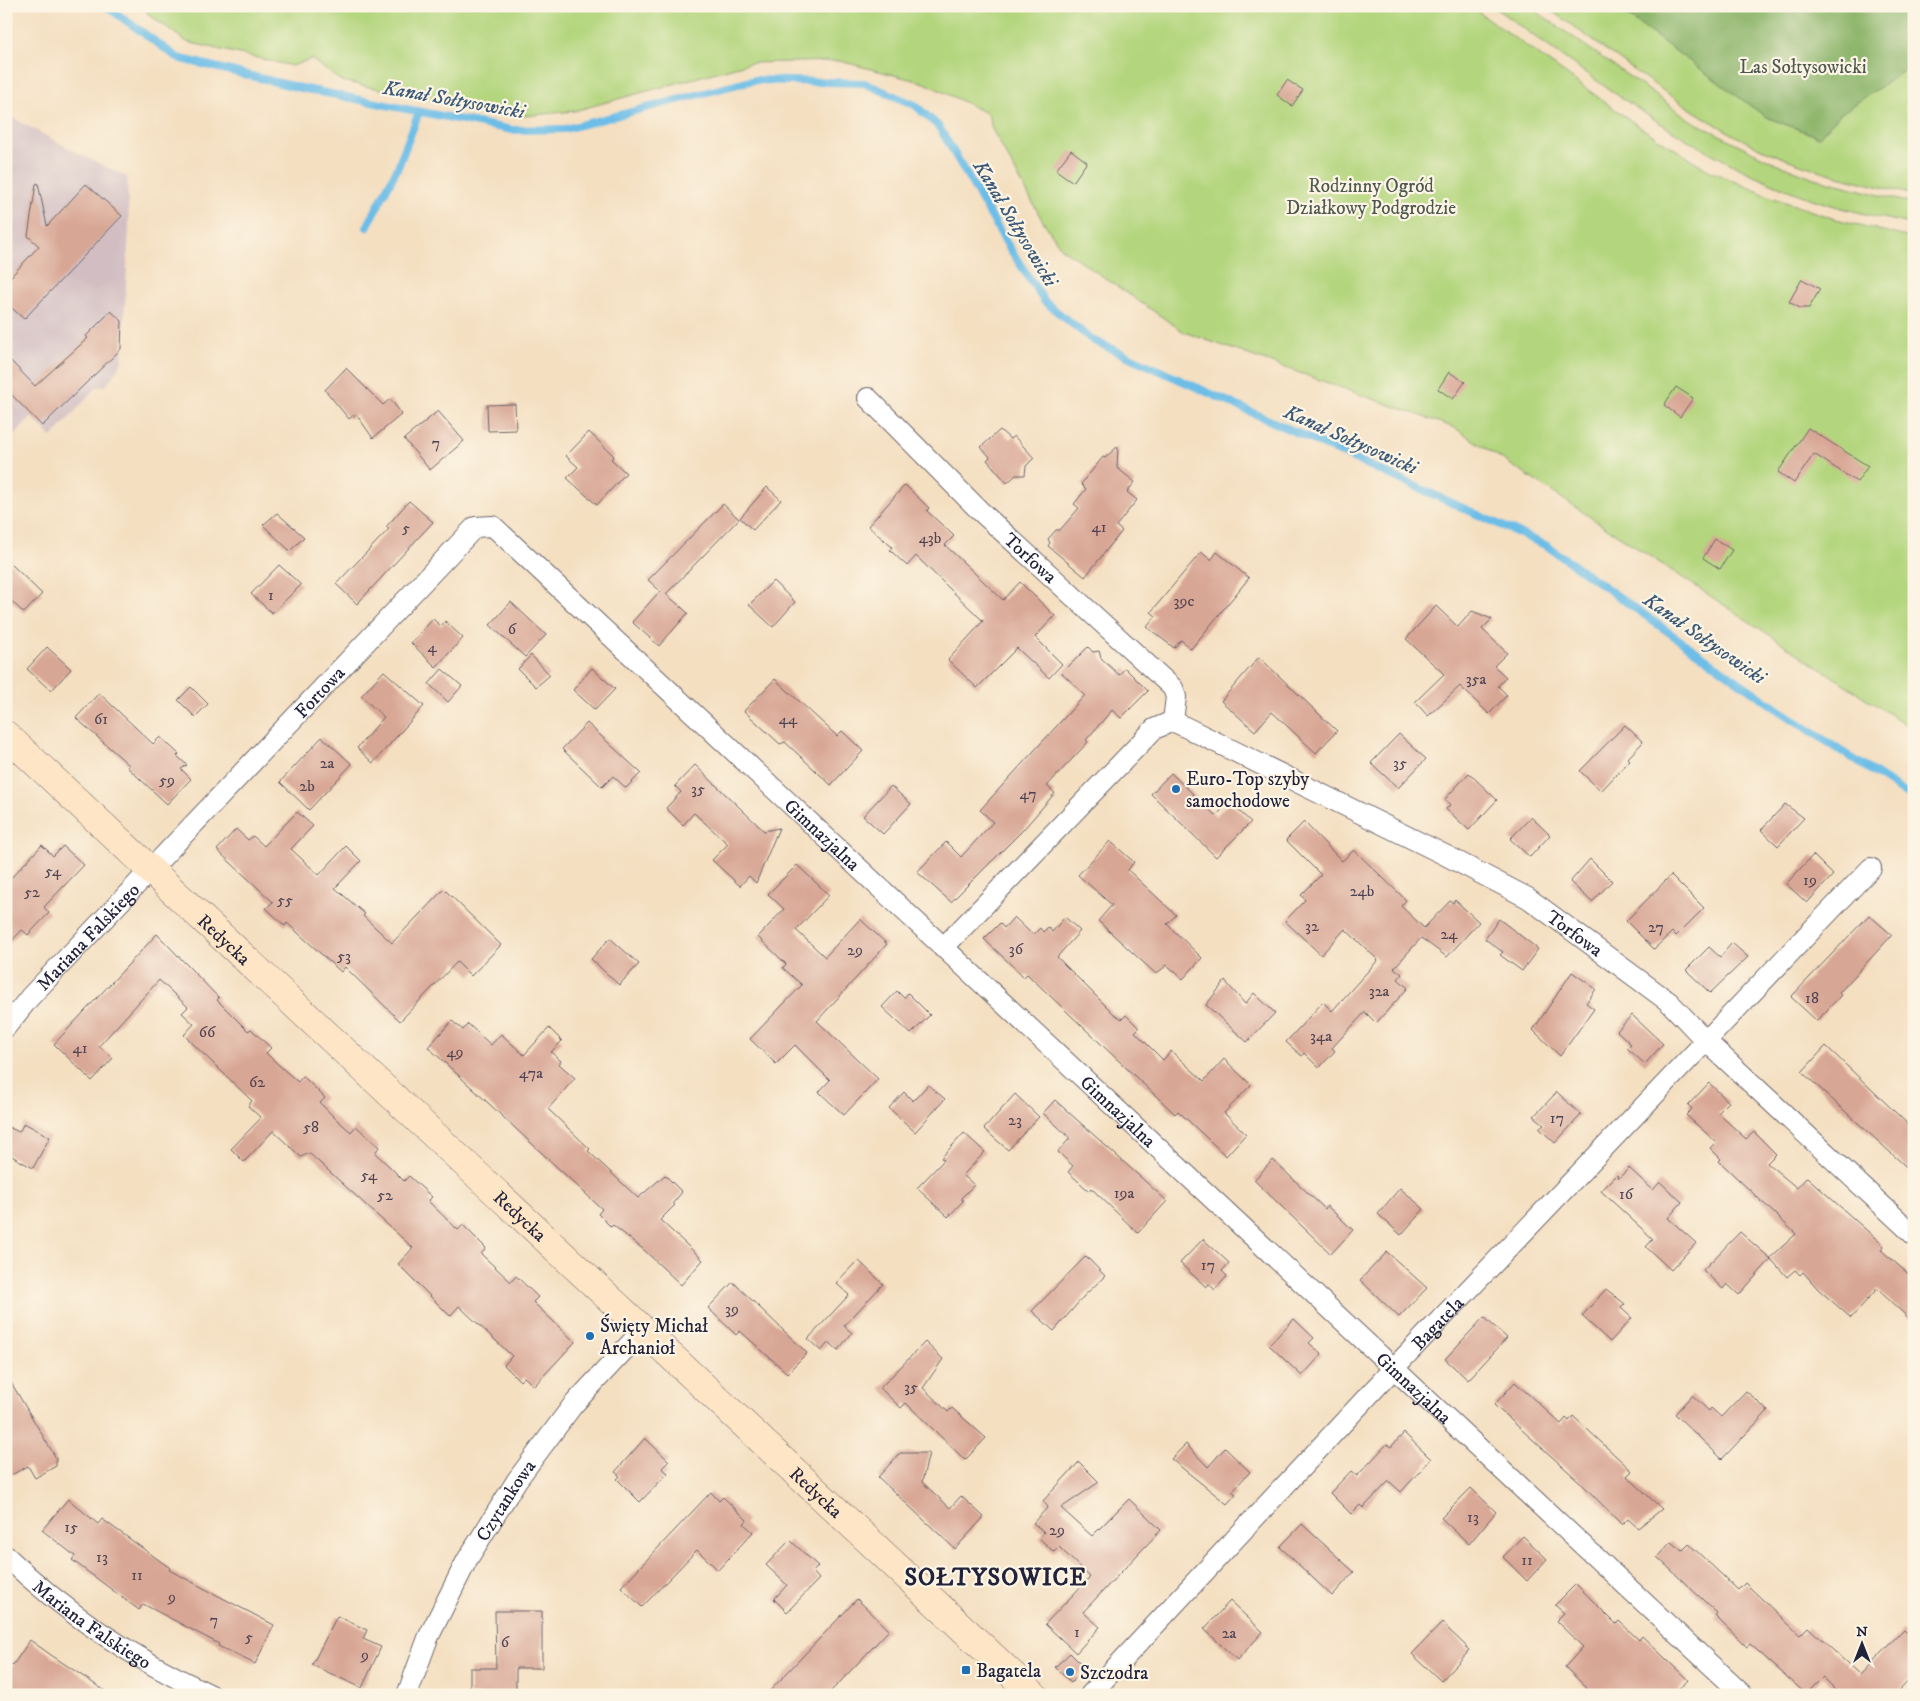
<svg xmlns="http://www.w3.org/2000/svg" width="1920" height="1701" viewBox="0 0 1920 1701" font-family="'IM FELL DW Pica',serif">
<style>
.industrial{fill:#d2bec2}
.green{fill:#b3d57d;stroke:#6a7c5c}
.forest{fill:#8eb66c;stroke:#586c54}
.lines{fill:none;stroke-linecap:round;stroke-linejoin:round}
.stream{stroke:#6cbde7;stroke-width:8}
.building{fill:#d8a694}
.street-casing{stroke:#6c646a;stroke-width:22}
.secondary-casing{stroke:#6c646a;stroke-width:29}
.street{stroke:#fff;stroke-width:20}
.secondary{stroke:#fee5c5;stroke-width:28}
.poi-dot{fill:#1f6fb2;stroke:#fcf5e5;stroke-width:2}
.labels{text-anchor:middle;stroke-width:4.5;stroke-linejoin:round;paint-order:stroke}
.number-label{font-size:16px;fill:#504351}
.park-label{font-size:19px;fill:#4e584f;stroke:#fcf5e5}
.street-label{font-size:19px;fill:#22223b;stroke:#fcf5e5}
.poi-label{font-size:19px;fill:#22223b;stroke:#fcf5e5;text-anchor:start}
.water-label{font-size:20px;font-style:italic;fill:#3c5877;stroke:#fcf5e5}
.district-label{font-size:24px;font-weight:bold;letter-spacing:1px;fill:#22223b;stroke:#fcf5e5}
</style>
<rect width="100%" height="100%" fill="#fcf5e5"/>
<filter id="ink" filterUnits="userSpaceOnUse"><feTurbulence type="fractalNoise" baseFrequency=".02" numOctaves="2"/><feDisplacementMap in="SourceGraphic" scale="10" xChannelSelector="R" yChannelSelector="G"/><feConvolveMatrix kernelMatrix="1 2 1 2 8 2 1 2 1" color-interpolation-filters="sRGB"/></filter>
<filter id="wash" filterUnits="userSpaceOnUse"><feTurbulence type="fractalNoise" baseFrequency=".0096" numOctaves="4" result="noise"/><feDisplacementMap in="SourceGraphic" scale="20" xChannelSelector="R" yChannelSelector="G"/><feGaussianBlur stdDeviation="1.12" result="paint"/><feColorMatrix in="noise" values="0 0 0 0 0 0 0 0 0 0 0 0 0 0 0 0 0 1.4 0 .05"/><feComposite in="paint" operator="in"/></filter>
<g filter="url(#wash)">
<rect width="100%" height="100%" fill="#f4dfc1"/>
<polygon class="industrial" points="6,114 72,150 127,177 129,228 122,362 106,386 97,387 52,437 31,417 6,445"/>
<g class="green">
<polygon points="145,6 1470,6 1640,127 1710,171 1771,197 1832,218 1914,239 1914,730 1455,428 1184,332 1061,248 1041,218 992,129 988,114 925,83 840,61 750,63 574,111 524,116 458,105 341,81 311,59 292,66 187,42 148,14"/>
<path d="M1492,6H1529L1692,121L1771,161L1814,178L1914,204V225C1873,216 1831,207 1793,192C1683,149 1588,74 1492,6Z"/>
<path d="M1545,6H1614L1766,117L1819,137L1840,114L1914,64V195C1852,180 1790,166 1734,135C1668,98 1607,50 1545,6Z"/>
</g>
<polygon class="forest" points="1614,6 1914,6 1914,64 1840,114 1819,137 1766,117"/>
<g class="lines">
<g class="stream">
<polyline points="106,6 178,58 296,87 512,130 565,129 754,80 864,83 915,105 939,127 1007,244 1044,301 1092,340 1547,546 1776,708 1914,799"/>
<polyline points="367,227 398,167 419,112"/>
</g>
</g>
<g id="blocks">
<g class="building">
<polygon points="1287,80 1303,90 1292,106 1277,95"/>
<polygon points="1071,150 1087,162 1073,182 1056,170"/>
<polygon points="38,183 47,226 86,184 122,216 24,319 6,303 6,282 39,246 28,236 36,184"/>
<polygon points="1802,279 1820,289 1809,308 1800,308 1789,302"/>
<polygon points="111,311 122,321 121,349 42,426 6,389 6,356 35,386 88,338 86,336"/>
<polygon points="346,368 383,405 390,399 402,414 373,438 356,414 349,419 325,390"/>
<polygon points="1449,372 1465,382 1453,399 1438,389"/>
<polygon points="1676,387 1693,398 1680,417 1664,405"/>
<polygon points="515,404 516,430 488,431 487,405"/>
<polygon points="438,411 464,441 430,470 404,439"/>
<polygon points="1808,428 1868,466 1857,482 1814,454 1794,483 1778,472"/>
<polygon points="1000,430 1010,439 1014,436 1034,458 1026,466 1025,475 1016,475 1007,483 987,460 990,457 981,447"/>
<polygon points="589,432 614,456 611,459 626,473 597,505 567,478 578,467 566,456"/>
<polygon points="1118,446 1117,468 1135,482 1127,492 1137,500 1116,526 1122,531 1085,577 1048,546 1050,543 1048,539 1056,530 1060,530 1079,508 1074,504 1086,489 1081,484 1103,457 1105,458"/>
<polygon points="905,485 929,508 927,511 954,536 945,545 1003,600 1020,582 1055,616 1035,637 1062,664 1049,678 1017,648 977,688 948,660 983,621 916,556 907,566 890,550 892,547 868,526"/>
<polygon points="767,487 781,500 753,530 740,518"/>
<polygon points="409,501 433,522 357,604 336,584 389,529 386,527"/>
<polygon points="723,504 739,519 666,594 688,613 659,646 632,622 660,591 648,580"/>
<polygon points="277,513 304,537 290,551 263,525"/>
<polygon points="1715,539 1732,550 1720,569 1703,558"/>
<polygon points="1201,552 1211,560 1217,552 1249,578 1191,649 1181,640 1174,648 1147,627 1156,616 1151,612"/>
<polygon points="6,559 42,594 24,613 6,596"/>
<polygon points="279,565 301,585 272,613 251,594"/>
<polygon points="773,581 795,602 773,627 749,605"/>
<polygon points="511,602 546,635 525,657 490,625"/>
<polygon points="1436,606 1458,627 1472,611 1492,619 1482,629 1507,653 1494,666 1506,677 1498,686 1507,695 1489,714 1460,686 1428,716 1415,702 1444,674 1406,639"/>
<polygon points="433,619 441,626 445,621 463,638 436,667 411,643"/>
<polygon points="47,647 71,669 51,691 27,669"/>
<polygon points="1088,647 1093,652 1099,651 1101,658 1119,675 1125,668 1148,691 1121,718 1112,710 1086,740 1088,742 1047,786 1055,793 1022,831 951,902 917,872 946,842 961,857 993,822 980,810 1085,695 1062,673"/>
<polygon points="531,655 550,675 536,687 518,669"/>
<polygon points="1259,657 1337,731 1316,753 1272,712 1255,731 1221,701"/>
<polygon points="592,668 615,689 595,710 573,690"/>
<polygon points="442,669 462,686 448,702 429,684"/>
<polygon points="384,671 424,706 373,763 357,748 384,717 361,696"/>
<polygon points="775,679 837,736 842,731 863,751 831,785 785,742 780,744 744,711"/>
<polygon points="191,687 208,704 195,717 178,700"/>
<polygon points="99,693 153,744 160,737 179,754 177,756 187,765 181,769 191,779 167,804 127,767 129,765 76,718"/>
<polygon points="587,723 641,773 626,788 613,776 602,787 562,749"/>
<polygon points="1625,725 1643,742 1628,758 1630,760 1601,791 1580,771"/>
<polygon points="1399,734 1426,759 1398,788 1371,763"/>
<polygon points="322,737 352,764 309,810 280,782"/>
<polygon points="695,765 764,831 779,828 756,883 749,876 740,886 712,860 728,844 694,813 683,825 666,808 681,792 675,786"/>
<polygon points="1171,773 1216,816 1229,802 1251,822 1216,857 1151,794"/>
<polygon points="1469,773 1497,800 1469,830 1446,809 1450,805 1445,799"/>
<polygon points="891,786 911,804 883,834 863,816"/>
<polygon points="1785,804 1804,818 1778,846 1761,830"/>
<polygon points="297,812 313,826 291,849 319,875 346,846 361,861 335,888 365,914 363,916 392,943 444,889 501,945 471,976 457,962 400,1021 345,967 341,972 287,923 285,926 266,908 273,902 217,850 236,829 248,840 253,836 264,846"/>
<polygon points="1531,817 1550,835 1530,857 1510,839"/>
<polygon points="1304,822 1342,861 1354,850 1406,900 1401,906 1424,928 1450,901 1453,903 1455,900 1479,922 1447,957 1421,938 1394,968 1402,974 1398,979 1408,988 1376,1023 1365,1012 1332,1048 1335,1051 1319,1068 1304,1053 1302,1056 1286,1042 1323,1002 1332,1011 1378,960 1345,929 1321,955 1285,921 1305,900 1301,895 1321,875 1286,840"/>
<polygon points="1110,841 1134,862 1128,870 1176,915 1167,924 1202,958 1183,979 1167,965 1156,974 1098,921 1112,905 1078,875"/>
<polygon points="42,845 53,856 63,846 84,865 44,907 49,913 28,935 22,930 6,947 6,883"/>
<polygon points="1813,855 1833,875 1807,903 1786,884"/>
<polygon points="1590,859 1612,881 1592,902 1570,882"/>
<polygon points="797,865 829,895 796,930 825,957 860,919 887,944 817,1021 878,1079 844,1115 819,1092 830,1080 795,1045 776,1064 750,1039 802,985 783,968 786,964 758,937 784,909 768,894"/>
<polygon points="1671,875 1704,908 1676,936 1672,932 1654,949 1626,921"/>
<polygon points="1869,915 1892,935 1839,993 1841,995 1817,1021 1791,997"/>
<polygon points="1014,917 1033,935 1040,928 1043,932 1048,927 1052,932 1065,917 1080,931 1057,957 1114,1014 1122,1019 1126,1015 1139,1028 1135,1032 1163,1060 1171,1051 1204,1081 1224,1059 1251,1085 1224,1113 1246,1134 1226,1156 1178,1111 1175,1114 1027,974 1024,977 984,939 1000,923 1004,928"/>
<polygon points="1499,919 1538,949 1522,971 1500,955 1503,952 1485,939"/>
<polygon points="157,934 219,998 217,1000 248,1031 251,1029 271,1048 266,1053 282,1068 298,1082 303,1076 325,1098 320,1103 335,1118 351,1132 356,1126 379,1147 375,1153 390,1167 404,1181 409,1176 432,1197 428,1201 458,1230 463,1225 486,1248 481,1254 511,1282 516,1276 538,1297 533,1302 575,1342 534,1386 524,1377 520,1381 504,1365 512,1356 459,1306 450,1316 398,1264 413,1248 309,1153 301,1157 273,1131 244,1162 231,1149 261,1118 248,1106 252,1101 184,1035 194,1024 182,1013 188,1007 159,980 99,1046 113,1058 92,1081 54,1044"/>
<polygon points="610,938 639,964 619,985 591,959"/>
<polygon points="1732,943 1748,957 1710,993 1686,970 1709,947 1720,957"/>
<polygon points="1572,972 1596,989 1586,1003 1594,1009 1560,1056 1533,1030"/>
<polygon points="1225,981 1245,1004 1254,993 1275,1013 1247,1042 1206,1005"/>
<polygon points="897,991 904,998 908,993 930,1015 911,1034 882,1007"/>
<polygon points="1632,1015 1663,1044 1645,1064 1627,1048 1631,1044 1617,1031"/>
<polygon points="452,1021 463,1030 468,1024 491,1045 501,1034 524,1055 549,1028 562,1041 551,1052 561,1061 559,1064 575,1078 548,1109 590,1149 588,1151 638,1198 665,1175 682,1192 673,1203 675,1205 660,1220 703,1260 681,1285 644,1250 613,1225 611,1227 598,1214 602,1209 428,1047"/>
<polygon points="1826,1046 1914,1130 1914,1174 1802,1072"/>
<polygon points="1709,1083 1729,1102 1718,1113 1746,1139 1754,1132 1776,1154 1767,1163 1797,1188 1807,1177 1873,1236 1884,1246 1881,1250 1914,1279 1914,1323 1877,1289 1851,1318 1818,1289 1803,1272 1800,1275 1795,1270 1787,1277 1770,1258 1796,1234 1719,1161 1721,1159 1710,1148 1716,1142 1686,1115 1692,1109 1688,1105"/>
<polygon points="928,1085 945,1099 915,1132 889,1108 904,1092 913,1101"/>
<polygon points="1557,1092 1581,1115 1555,1143 1539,1128 1544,1124 1534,1116"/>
<polygon points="1015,1094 1039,1117 1008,1150 984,1129"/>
<polygon points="1055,1100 1167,1201 1138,1233 1091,1188 1089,1191 1068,1172 1073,1166 1058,1152 1070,1138 1043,1113"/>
<polygon points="24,1123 50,1137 33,1168 6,1153 6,1126 19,1132"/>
<polygon points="964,1133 985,1152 963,1175 974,1185 961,1198 963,1201 948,1217 917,1188 944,1160 941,1158"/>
<polygon points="1273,1160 1325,1209 1327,1206 1353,1230 1331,1254 1254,1180"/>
<polygon points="1629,1168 1653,1190 1660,1182 1682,1202 1668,1218 1696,1243 1671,1270 1646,1247 1653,1239 1601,1191 1617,1175 1619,1178"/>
<polygon points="1400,1188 1424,1209 1401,1235 1378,1214"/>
<polygon points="1740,1232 1771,1259 1739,1295 1727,1284 1723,1289 1703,1270"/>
<polygon points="1203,1239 1229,1263 1222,1271 1227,1276 1215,1290 1209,1284 1206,1287 1180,1263"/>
<polygon points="1387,1252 1427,1288 1399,1317 1360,1280"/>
<polygon points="1086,1256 1105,1276 1084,1296 1054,1331 1032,1311"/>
<polygon points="858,1260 883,1284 844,1326 852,1333 838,1350 829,1342 821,1351 808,1339 849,1295 836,1283"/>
<polygon points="733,1282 807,1353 787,1373 740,1331 736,1335 708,1308"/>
<polygon points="1606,1289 1625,1304 1621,1308 1632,1318 1610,1342 1582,1316"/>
<polygon points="1484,1317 1507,1338 1468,1380 1445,1359"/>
<polygon points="1294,1319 1314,1338 1309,1343 1322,1354 1302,1376 1269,1345"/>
<polygon points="925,1342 943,1359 923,1388 948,1412 952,1408 986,1438 965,1460 906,1403 901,1408 880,1388"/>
<polygon points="6,1374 56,1458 56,1466 35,1478 28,1466 6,1478"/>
<polygon points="1515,1382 1561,1424 1566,1418 1569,1421 1573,1416 1632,1471 1627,1476 1662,1509 1638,1528 1628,1519 1622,1525 1579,1481 1494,1405"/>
<polygon points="1746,1391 1768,1411 1722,1459 1675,1414 1692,1395 1709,1411 1711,1408 1721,1417"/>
<polygon points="1404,1433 1431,1459 1401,1492 1389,1481 1363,1508 1360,1505 1351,1514 1330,1493 1351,1471 1357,1476 1387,1444 1391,1447"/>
<polygon points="645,1438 669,1461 662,1468 668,1473 640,1502 617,1479 620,1476 615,1472"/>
<polygon points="1186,1444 1208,1467 1225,1448 1250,1472 1232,1491 1236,1494 1227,1504 1171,1459"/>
<polygon points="900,1453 929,1453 922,1482 950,1508 961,1496 984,1517 955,1549 878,1477"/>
<polygon points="1079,1462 1099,1482 1061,1508 1092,1536 1129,1499 1161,1530 1083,1612 1100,1627 1076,1653 1045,1624 1090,1577 1059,1547 1054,1552 1039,1538 1044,1532 1033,1523 1048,1507 1043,1501"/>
<polygon points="1471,1488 1496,1512 1469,1544 1441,1518"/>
<polygon points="711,1492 719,1501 723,1497 747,1520 744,1524 753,1532 718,1570 697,1550 642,1607 621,1587"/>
<polygon points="68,1499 98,1524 102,1519 170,1568 169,1570 274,1625 255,1664 218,1646 219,1644 143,1604 139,1610 72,1560 75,1556 42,1530"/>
<polygon points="1302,1524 1354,1572 1332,1596 1280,1547"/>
<polygon points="1523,1536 1547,1559 1527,1581 1503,1557"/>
<polygon points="790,1540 818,1566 813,1572 819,1579 787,1612 774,1599 787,1585 766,1565"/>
<polygon points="1671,1542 1682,1551 1689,1544 1738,1590 1745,1583 1800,1635 1808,1627 1860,1675 1903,1630 1914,1640 1914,1674 1894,1695 1841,1695 1823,1677 1806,1694 1750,1644 1747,1647 1715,1616 1717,1613 1657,1557"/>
<polygon points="1576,1584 1616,1624 1619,1621 1639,1640 1642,1636 1688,1680 1674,1695 1594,1695 1565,1667 1583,1647 1556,1621 1564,1613 1555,1605"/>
<polygon points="857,1599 889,1630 841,1681 827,1695 766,1695"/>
<polygon points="1230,1601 1263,1632 1237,1660 1204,1629"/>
<polygon points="495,1611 542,1611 542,1668 516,1668 516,1695 470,1695 470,1668 496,1668"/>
<polygon points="337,1616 367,1630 363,1639 381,1647 362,1688 312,1665"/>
<polygon points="1442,1623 1470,1650 1441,1681 1412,1654"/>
<polygon points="30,1640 51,1655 111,1695 14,1695 6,1689 6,1662 13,1665"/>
<polygon points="1070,1653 1085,1668 1071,1683 1055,1667"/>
</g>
</g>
</g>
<g filter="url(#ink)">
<use href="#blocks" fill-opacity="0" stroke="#6c646a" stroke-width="1"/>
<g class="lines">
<g class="street-casing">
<g id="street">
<path id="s1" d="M868,398L979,510L1173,688L1176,697L1173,721"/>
<path id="s2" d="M943,948L1154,729L1173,721L1445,855L1528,898L1669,1002L1706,1041L1914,1235"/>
<path id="s3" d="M6,1027L30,997L475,527L493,526L1743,1695"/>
<path id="s4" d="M6,1556C66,1614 136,1660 211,1695"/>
<path id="s5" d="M407,1695L428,1638L467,1560L517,1480L573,1405L643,1330"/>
<path id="s6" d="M1090,1695L1394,1368L1871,868"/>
</g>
</g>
<g class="secondary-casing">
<g id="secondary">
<path id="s7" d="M6,735L1034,1695"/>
</g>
</g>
<use href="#street" class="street"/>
<use href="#secondary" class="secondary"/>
</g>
</g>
<g class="poi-dot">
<circle cx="1176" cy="789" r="5"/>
<circle cx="590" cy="1336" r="5"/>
<rect x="961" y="1665" width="10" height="10" rx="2.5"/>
<circle cx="1070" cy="1672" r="5"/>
</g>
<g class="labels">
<g class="number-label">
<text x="436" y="448">7</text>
<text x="1099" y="532">41</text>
<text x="406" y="533">5</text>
<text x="930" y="543">43b</text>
<text x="271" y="600">1</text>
<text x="1184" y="606">39c</text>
<text x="512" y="634">6</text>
<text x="432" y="652">4</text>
<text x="1476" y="684">35a</text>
<text x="101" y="724">61</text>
<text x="788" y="724">44</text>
<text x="327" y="768">2a</text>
<text x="1400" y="768">35</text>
<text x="167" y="785">59</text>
<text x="307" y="791">2b</text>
<text x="698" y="794">35</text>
<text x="1028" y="799">47</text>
<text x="53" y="876">54</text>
<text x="1810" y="885">19</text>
<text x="1362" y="896">24b</text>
<text x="32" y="897">52</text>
<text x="285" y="905">55</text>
<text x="1312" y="931">32</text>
<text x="1656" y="932">27</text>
<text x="1449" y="939">24</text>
<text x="1016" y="954">36</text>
<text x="855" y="955">29</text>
<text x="344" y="961">53</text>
<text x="1379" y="996">32a</text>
<text x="1812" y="1003">18</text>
<text x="207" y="1037">66</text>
<text x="1321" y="1041">34a</text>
<text x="80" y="1053">41</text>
<text x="455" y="1057">49</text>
<text x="531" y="1078">47a</text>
<text x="257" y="1087">62</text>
<text x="1557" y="1123">17</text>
<text x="1015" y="1125">23</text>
<text x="311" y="1132">58</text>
<text x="369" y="1180">54</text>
<text x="1124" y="1198">19a</text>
<text x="1626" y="1199">16</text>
<text x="385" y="1200">52</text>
<text x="1208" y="1270">17</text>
<text x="732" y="1314">39</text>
<text x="911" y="1392">35</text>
<text x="1473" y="1522">13</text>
<text x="71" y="1532">15</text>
<text x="1057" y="1535">29</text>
<text x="102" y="1562">13</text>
<text x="1527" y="1565">11</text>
<text x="137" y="1580">11</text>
<text x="172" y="1602">9</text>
<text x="214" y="1625">7</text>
<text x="1077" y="1637">1</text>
<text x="1229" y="1638">2a</text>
<text x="249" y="1642">5</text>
<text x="505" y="1647">6</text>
<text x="365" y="1660">9</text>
</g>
<g class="park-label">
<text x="1803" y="73">Las Sołtysowicki</text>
<text x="1371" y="192">Rodzinny Ogród<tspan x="1371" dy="22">Działkowy Podgrodzie</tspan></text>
</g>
<g class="street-label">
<text dy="7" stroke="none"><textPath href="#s1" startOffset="228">Torfowa</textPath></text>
<text dy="7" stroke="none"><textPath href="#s3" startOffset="459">Fortowa</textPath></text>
<text dy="7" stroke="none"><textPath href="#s3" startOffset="1155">Gimnazjalna</textPath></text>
<text dy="7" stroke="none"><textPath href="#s2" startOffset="780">Torfowa</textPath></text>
<text dy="7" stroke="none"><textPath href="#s3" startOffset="122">Mariana Falskiego</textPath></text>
<text dy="7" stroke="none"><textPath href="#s7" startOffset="299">Redycka</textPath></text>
<text dy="7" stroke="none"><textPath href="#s3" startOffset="1560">Gimnazjalna</textPath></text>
<text dy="7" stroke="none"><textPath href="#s7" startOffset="704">Redycka</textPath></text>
<text dy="7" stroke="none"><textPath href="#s6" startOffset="509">Bagatela</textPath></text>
<text dy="7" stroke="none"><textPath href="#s3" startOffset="1965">Gimnazjalna</textPath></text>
<text dy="7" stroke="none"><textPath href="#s7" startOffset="1109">Redycka</textPath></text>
<text dy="7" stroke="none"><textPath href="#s5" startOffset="219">Czytankowa</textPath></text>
<text dy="7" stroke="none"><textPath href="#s4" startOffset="110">Mariana Falskiego</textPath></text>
</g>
<g class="poi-label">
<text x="1186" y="785">Euro-Top szyby<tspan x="1186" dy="22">samochodowe</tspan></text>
<text x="600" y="1332">Święty Michał<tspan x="600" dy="22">Archanioł</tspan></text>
<text x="976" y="1677">Bagatela</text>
<text x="1080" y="1679">Szczodra</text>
</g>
<g class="water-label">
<text transform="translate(454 99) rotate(10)" y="7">Kanał Sołtysowicki</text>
<text transform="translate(1016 223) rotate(59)" y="7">Kanał Sołtysowicki</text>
<text transform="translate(1351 439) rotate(24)" y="7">Kanał Sołtysowicki</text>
<text transform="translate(1705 638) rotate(35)" y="7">Kanał Sołtysowicki</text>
</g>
<g class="district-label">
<text x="996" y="1585">SOŁTYSOWICE</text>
</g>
</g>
<rect width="1920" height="1701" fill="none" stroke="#fcf5e5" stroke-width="25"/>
<g transform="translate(1862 1644)" stroke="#fcf5e5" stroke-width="4" paint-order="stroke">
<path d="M0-4L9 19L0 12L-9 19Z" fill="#22223b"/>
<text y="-8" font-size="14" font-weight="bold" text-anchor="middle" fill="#22223b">N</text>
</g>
</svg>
